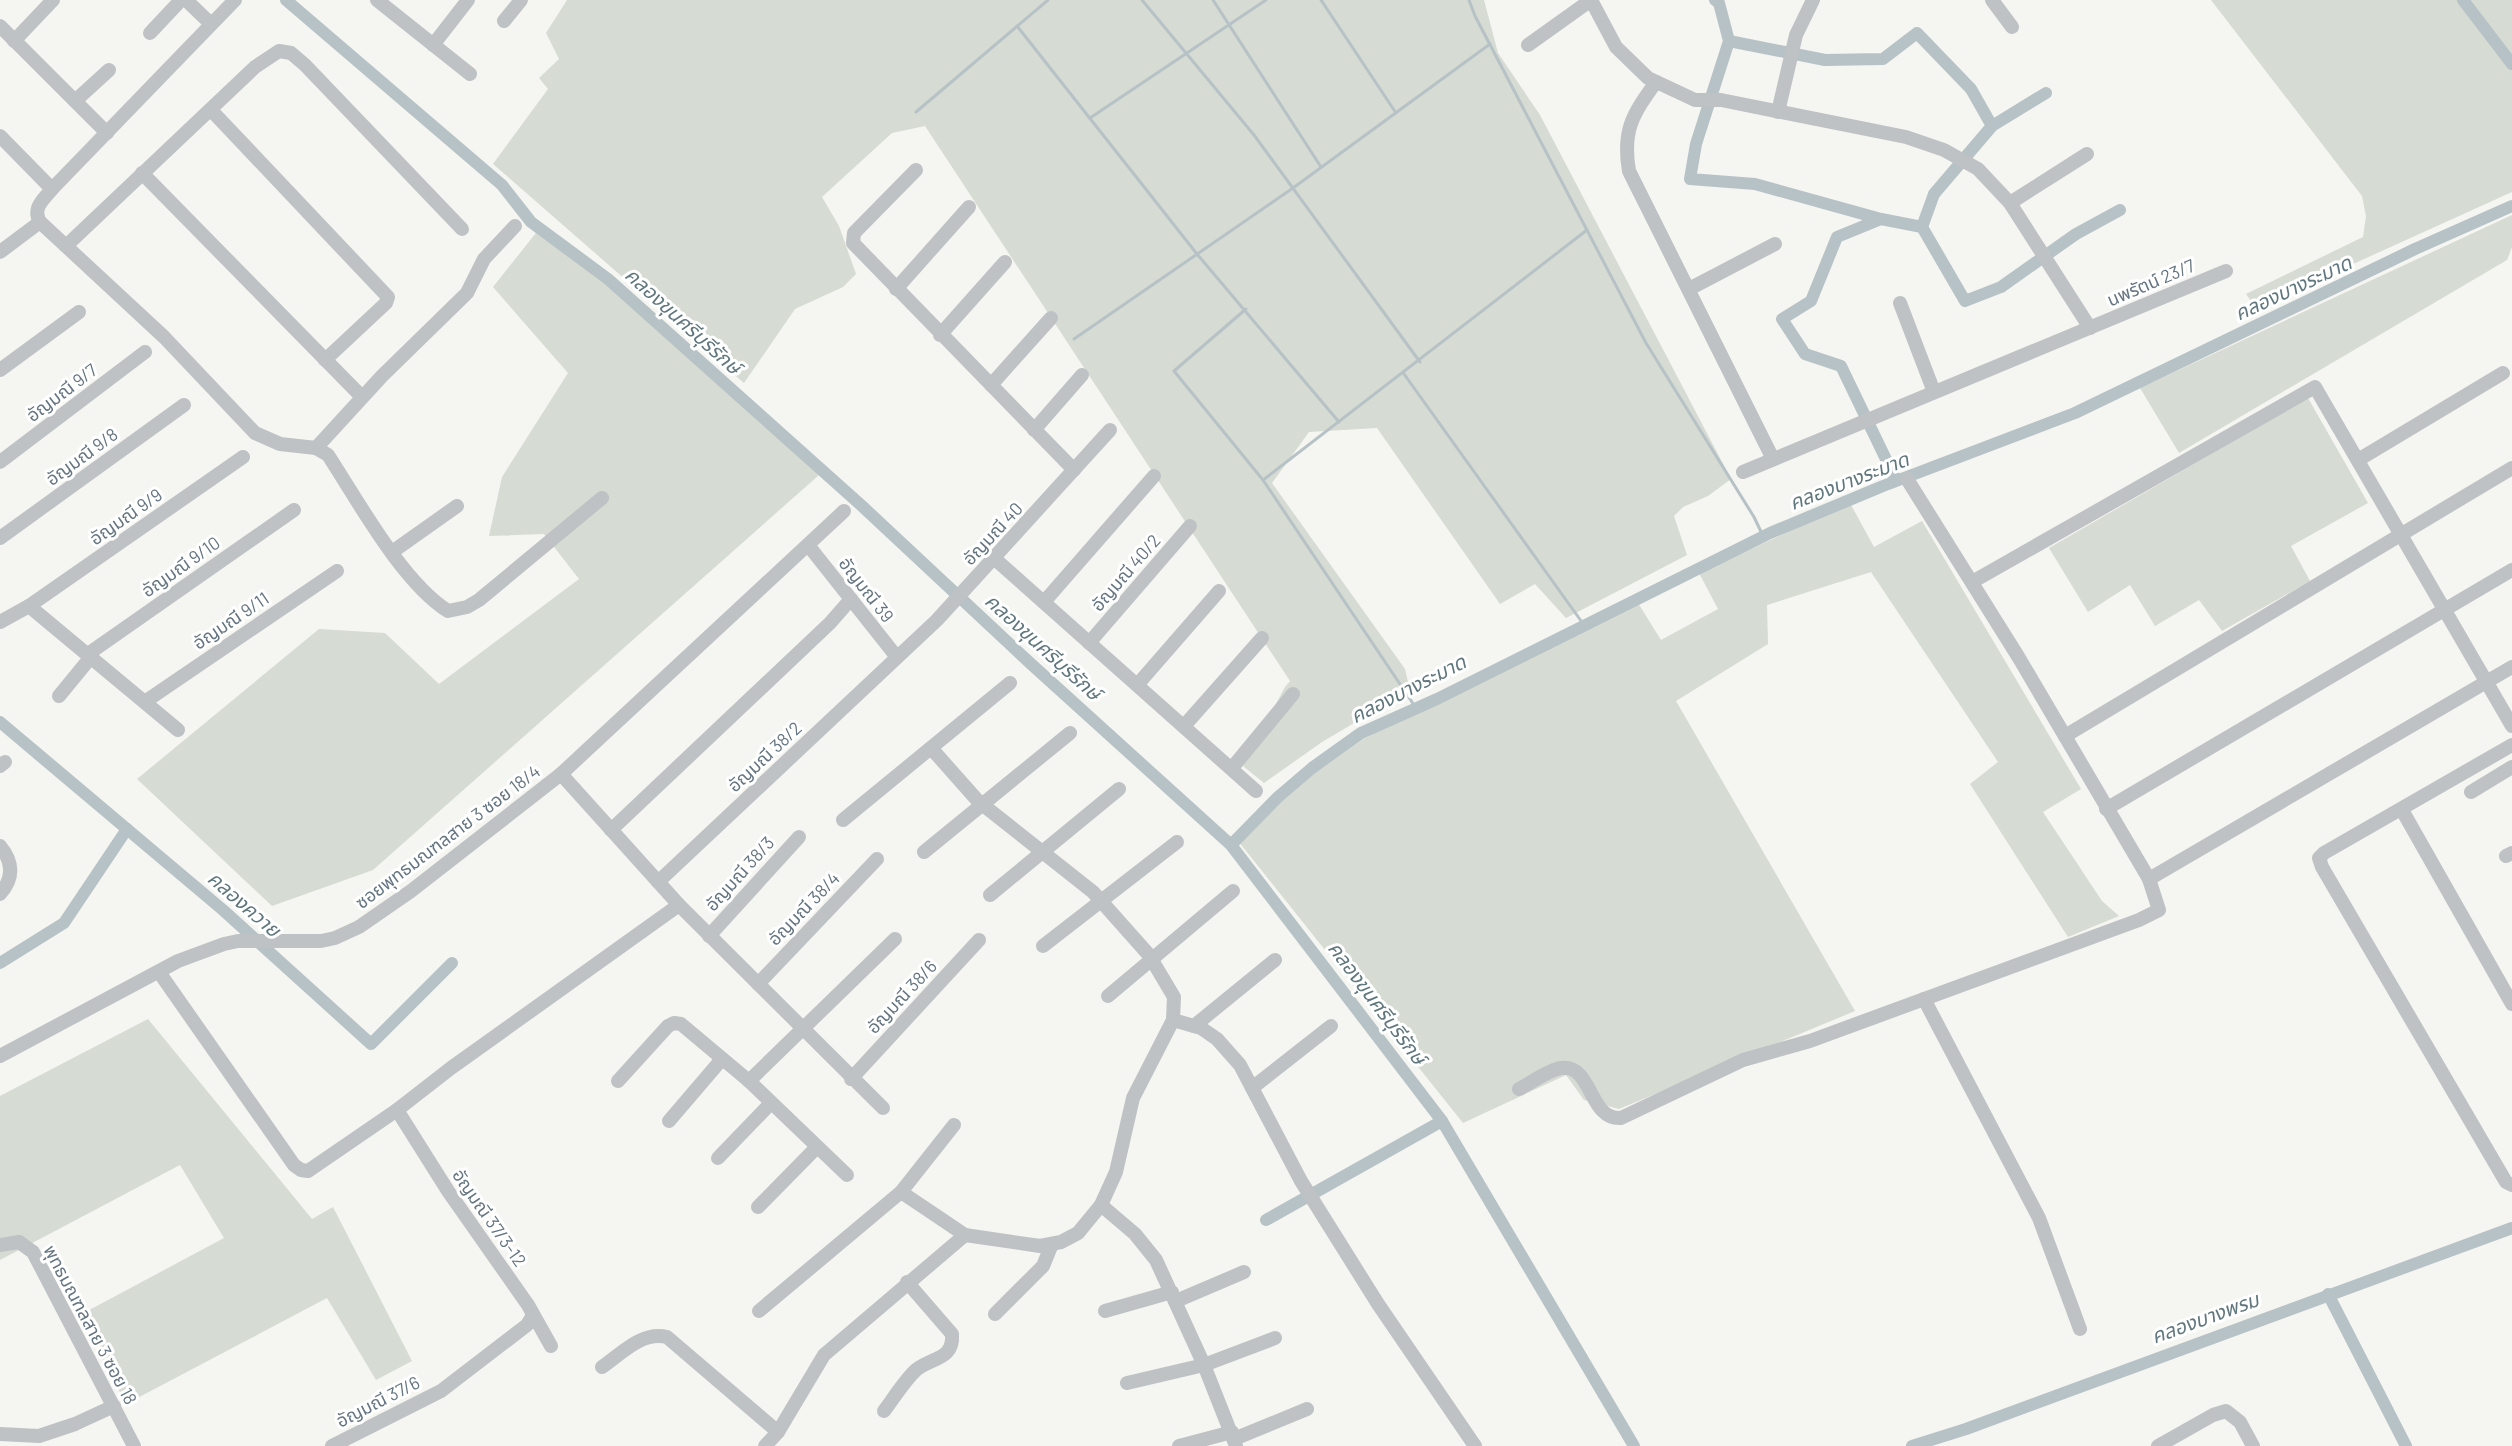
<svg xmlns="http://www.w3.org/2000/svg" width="2512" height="1446" viewBox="0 0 2512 1446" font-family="Barlow,'Noto Sans Thai',sans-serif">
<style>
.green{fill:#d6dbd3}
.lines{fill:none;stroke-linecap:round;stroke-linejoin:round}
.stream{stroke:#b7c2c6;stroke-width:3}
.canal{stroke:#b7c2c6;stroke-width:12}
.street{stroke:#bec2c5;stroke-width:14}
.labels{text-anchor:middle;stroke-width:6;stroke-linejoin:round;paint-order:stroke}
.street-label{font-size:18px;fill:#657581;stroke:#fff}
.water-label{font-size:20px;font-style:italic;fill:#61777e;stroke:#fff}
</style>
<rect width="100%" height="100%" fill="#f5f5f1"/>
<g class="green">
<polygon points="567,0 1484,0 1498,53 1540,115 1731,479 1708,496 1683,507 1674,516 1687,555 1566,618 1535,584 1500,604 1377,428 1309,432 1272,483 1405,669 1410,690 1322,742 1264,783 1243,766 1285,687 1290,681 925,126 892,133 822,197 839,226 856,274 843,287 795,309 744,383 493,164 548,89 539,78 559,59 546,33"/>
<polygon points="2211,0 2512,0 2512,192 2256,308 2246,294 2363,237 2366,216 2362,196"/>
<polygon points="2512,215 2512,247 2507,260 2179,453 2140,388"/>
<polygon points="543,224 819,475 373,870 272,906 137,779 319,629 385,633 439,684 579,579 544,534 489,536 502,477 568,373 493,287"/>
<polygon points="2308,398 2368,503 2291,546 2310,581 2222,631 2199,600 2155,626 2130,585 2088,612 2049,548"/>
<polygon points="1850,503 1874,547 1922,521 2081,789 2043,812 2102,901 2119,916 2068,937 1970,784 1998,762 1871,572 1767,605 1768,644 1676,701 1855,1011 1619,1109 1584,1100 1566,1075 1463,1123 1234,836 1303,781 1365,738 1638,603 1661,640 1718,609 1699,573"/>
<polygon points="148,1019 312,1219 333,1207 412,1361 376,1380 327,1298 126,1404 80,1315 224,1238 180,1165 0,1260 0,1096"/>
</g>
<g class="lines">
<g class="stream">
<polyline points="1142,0 1254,135 1420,362"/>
<polyline points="1213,0 1321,167"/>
<polyline points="1321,0 1396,113"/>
<polyline points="1469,0 1475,16 1646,343 1754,517 1763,536"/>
<polyline points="1017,26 1197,254 1339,422"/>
<polyline points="916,112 1048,0"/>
<polyline points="1090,118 1266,0"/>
<polyline points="1246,309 1174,371 1263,480 1416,708"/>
<polyline points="1074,339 1293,188 1490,44"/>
<polyline points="1404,374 1584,625"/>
<polyline points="1263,480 1587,230"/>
</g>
<g class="canal">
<polyline points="286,0 502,185 531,222 608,279 862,506 1030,663 1231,845 1442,1121 1634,1446"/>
<polyline points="1715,0 1719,3 1729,41 1696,144 1690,179 1755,184 1881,219"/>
<polyline points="2463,0 2512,64"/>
<polyline points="1729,41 1825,60 1883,59 1917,33 1971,89 1992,126 2046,93"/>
<polyline points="1922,227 1934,194 1992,126"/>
<polyline points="1896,480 1841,366 1805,354 1782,319 1811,301 1837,237 1881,219 1922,227 1965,301 2001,287 2076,234 2120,210"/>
<polyline points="0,722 223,910 371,1044 452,963"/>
<polyline points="1231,845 1278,797 1312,768 1361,733 1437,699 1770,533 1883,486 2075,413 2415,249 2512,206"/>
<polyline points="0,963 64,923 127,829"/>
<polyline points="1266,1220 1442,1121"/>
<polyline points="2328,1294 2406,1446"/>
<polyline points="1912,1446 1966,1429 2512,1228"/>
</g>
<g class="street">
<polyline points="186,0 211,24"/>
<path d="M235,0L52,189C43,200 32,208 40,222L164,337L255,433L280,444L316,448L328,455C358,501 402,582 448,611L467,607L479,600L602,498"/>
<polyline points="377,0 470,74"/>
<polyline points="1591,0 1616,47 1648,78 1695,100 1721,100 1906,137 1944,150 1978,169 2010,203 2090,328"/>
<polyline points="1992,0 2012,27"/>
<polyline points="504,21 521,0"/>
<polyline points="0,26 107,133"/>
<polyline points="150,33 181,0"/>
<polyline points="14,41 53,0"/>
<polyline points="433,45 468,0"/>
<polyline points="1528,45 1591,0"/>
<path d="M1656,82C1633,114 1622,130 1629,171L1773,459"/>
<polyline points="75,101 109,70"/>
<polyline points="211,110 388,297 386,303 325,360"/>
<polyline points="1778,112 1796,35 1813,0"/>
<polyline points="0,136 52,189"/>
<polyline points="916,170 854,233 853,243 1074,470"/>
<polyline points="142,173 362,397"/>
<polyline points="2010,203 2087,154"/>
<polyline points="66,246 255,67 279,51 291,53 305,65 462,229"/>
<polyline points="0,252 40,222"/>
<polyline points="896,289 969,207"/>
<polyline points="1689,289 1775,244"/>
<polyline points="1900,303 1934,392"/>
<polyline points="940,335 1005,262"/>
<polyline points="0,370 79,312"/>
<polyline points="991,385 1051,318"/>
<polyline points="1034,430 1082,375"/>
<polyline points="316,448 382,376 467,293 484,259 515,226"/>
<polyline points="2358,460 2503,373"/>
<polyline points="0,462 145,352"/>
<polyline points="1743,472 2226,271"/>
<polyline points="1907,479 2019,658 2149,879"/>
<polyline points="0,538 184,405"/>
<polyline points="808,545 896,656"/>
<polyline points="392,552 457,506"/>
<polyline points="995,559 1256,791"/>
<polyline points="1972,582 2315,387 2512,726"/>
<polyline points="1044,602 1154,476"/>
<polyline points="29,606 243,457"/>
<polyline points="0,622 29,606 178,730"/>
<polyline points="1089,643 1190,526"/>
<polyline points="88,654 294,510"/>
<polyline points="1138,684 1219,591"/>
<polyline points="59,696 91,657"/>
<polyline points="146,701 337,571"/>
<polyline points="1184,726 1262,638"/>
<polyline points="2065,736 2512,468"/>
<polyline points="2512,745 2324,853 2319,858 2322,867 2506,1182 2512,1185"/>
<polyline points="0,766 5,762"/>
<polyline points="1232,768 1293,694"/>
<polyline points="561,774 679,905 883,1108"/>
<polyline points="2471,792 2512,767"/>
<polyline points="2106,809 2512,570"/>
<polyline points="2402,810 2512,1004"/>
<polyline points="843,820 1010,683"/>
<polyline points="611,830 830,623 851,599"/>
<path d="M0,846C13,862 14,878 0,894"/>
<polyline points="924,852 1070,733"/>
<polyline points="2506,856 2512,853"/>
<polyline points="658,882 937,620 1110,430"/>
<polyline points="990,895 1119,789"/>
<polyline points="709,936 799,837"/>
<polyline points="1043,946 1177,842"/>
<polyline points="159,972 294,1165 301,1170 308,1171 397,1110 451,1068 679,905"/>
<polyline points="758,984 877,859"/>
<polyline points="1108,996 1233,891"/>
<polyline points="1924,999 2039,1218 2080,1329"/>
<polyline points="1173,1020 1201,1028 1217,1039 1240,1065 1301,1181 1378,1304 1475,1446"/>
<polyline points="1194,1026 1275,960"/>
<polyline points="0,1056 178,961 224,944 238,941 321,941 335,938 359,927 411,891 561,774 844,511"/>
<polyline points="851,1079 979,940"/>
<polyline points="618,1081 668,1026 674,1023 681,1024 749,1081 847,1175"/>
<polyline points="749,1081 895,939"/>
<polyline points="1252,1088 1331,1026"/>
<path d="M1519,1089C1531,1083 1548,1070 1561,1068C1593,1064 1588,1120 1621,1118L1743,1060L1810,1041L2139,920L2159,910L2149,879L2512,667"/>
<polyline points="397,1110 448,1191 528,1305 551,1346"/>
<polyline points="669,1121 722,1059"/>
<polyline points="718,1158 771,1103"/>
<polyline points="901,1192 965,1235 1040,1246 1061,1242 1078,1233 1101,1205 1116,1172 1133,1098 1173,1020 1174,997 1149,955 1093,892 978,801 931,748"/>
<polyline points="1101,1205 1135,1234 1156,1260 1204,1365 1236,1446"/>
<polyline points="758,1207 817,1147"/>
<polyline points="0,1245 19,1242 33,1252 134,1446"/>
<polyline points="1176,1301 1244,1272"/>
<polyline points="759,1311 901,1192 954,1125"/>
<polyline points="1105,1311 1172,1292"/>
<polyline points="995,1314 1043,1266 1052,1244"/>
<path d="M602,1367C622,1353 642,1331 667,1337L778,1432"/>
<polyline points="1127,1383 1204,1365 1275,1338"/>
<path d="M884,1411C894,1398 904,1381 916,1370C932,1357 954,1360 952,1334L907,1282"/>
<polyline points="0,1434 39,1436 75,1424 114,1406"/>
<polyline points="1234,1439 1307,1409"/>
<polyline points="332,1446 441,1391 527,1325 533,1315"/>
<polyline points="765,1446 778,1432 824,1355 965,1235"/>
<polyline points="1179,1446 1232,1432"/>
<polyline points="2158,1446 2213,1415 2226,1411 2240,1422 2253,1446"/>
</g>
</g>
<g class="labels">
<g class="street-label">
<text transform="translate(2151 283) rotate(-23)" y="6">นพรัตน์ 23/7</text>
<text transform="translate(62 393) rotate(-37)" y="6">อัญมณี 9/7</text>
<text transform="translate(82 457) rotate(-36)" y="6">อัญมณี 9/8</text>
<text transform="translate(126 517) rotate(-35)" y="6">อัญมณี 9/9</text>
<text transform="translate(993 534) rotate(-47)" y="6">อัญมณี 40</text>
<text transform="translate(181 567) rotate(-35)" y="6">อัญมณี 9/10</text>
<text transform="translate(1126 573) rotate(-49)" y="6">อัญมณี 40/2</text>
<text transform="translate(866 590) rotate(52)" y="6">อัญมณี 39</text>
<text transform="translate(231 621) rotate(-34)" y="6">อัญมณี 9/11</text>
<text transform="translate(765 757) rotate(-43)" y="6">อัญมณี 38/2</text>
<text transform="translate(448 837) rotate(-37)" y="6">ซอยพุทธมณฑลสาย 3 ซอย 18/4</text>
<text transform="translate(740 874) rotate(-48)" y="6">อัญมณี 38/3</text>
<text transform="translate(804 909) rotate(-46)" y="6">อัญมณี 38/4</text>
<text transform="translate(902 997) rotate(-47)" y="6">อัญมณี 38/6</text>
<text transform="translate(489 1218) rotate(55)" y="6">อัญมณี 37/3-12</text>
<text transform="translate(90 1325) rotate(62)" y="6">พุทธมณฑลสาย 3 ซอย 18</text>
<text transform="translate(378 1402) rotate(-27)" y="6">อัญมณี 37/6</text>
</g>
<g class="water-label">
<text transform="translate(2293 288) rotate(-25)" y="7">คลองบางระมาด</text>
<text transform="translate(683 321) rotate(42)" y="7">คลองขุนศรีบุรีรักษ์</text>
<text transform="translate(1849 481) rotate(-21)" y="7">คลองบางระมาด</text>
<text transform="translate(1043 647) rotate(42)" y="7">คลองขุนศรีบุรีรักษ์</text>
<text transform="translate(1408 689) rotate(-27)" y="7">คลองบางระมาด</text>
<text transform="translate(244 904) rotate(41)" y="7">คลองควาย</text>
<text transform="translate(1377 1003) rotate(53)" y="7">คลองขุนศรีบุรีรักษ์</text>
<text transform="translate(2205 1318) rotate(-20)" y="7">คลองบางพรม</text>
</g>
</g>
</svg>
